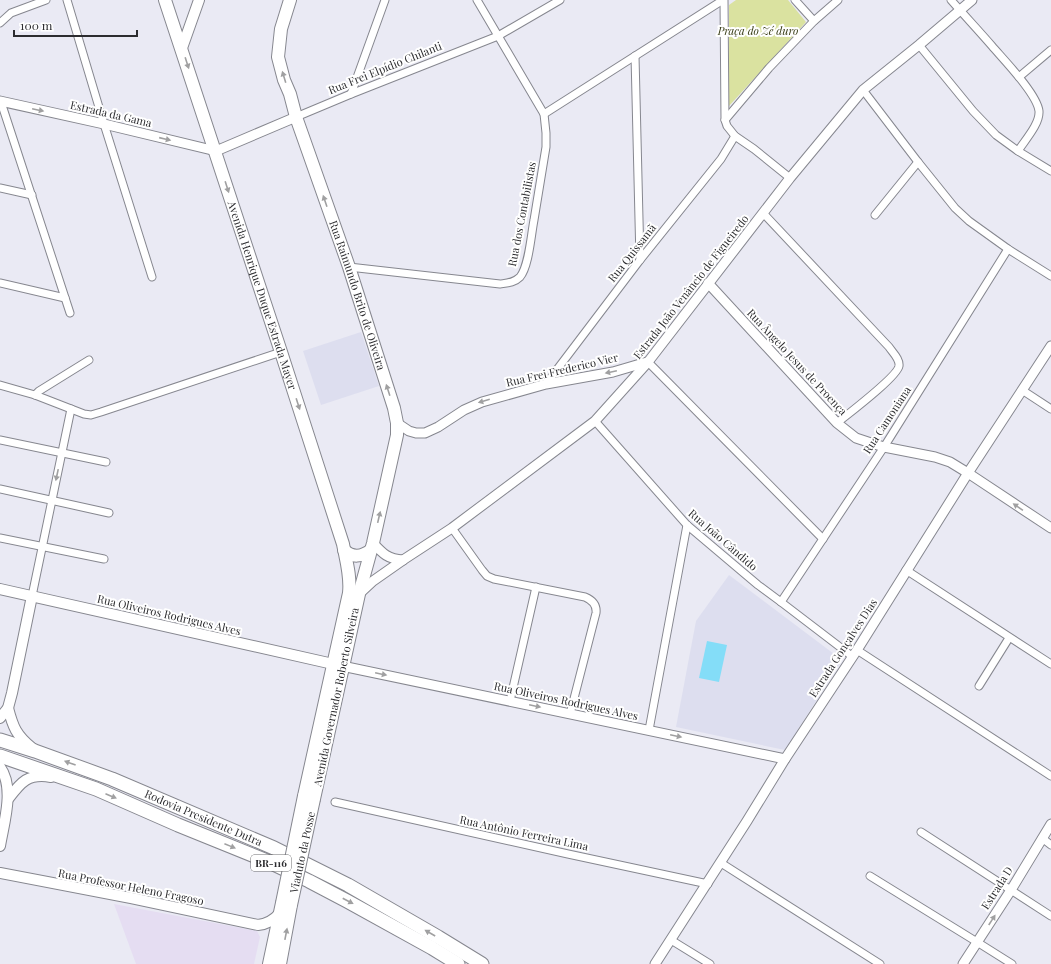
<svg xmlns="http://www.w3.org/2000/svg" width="1051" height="964" viewBox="0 0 1051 964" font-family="'Playfair Display',serif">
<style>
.built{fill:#dddeef}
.industrial{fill:#e5ddf2}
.green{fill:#dae2a0}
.water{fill:#84ddf8}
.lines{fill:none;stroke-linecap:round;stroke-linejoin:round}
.minor-casing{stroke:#86878f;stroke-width:9}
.tertiary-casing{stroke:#86878f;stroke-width:11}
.secondary-casing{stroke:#86878f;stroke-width:12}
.primary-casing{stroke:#86878f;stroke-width:14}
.motorway-casing{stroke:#86878f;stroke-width:15}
.minor{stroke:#fff;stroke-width:7}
.tertiary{stroke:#fff;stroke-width:9}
.secondary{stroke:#fff;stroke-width:10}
.primary{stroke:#fff;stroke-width:12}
.motorway{stroke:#fff;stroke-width:13}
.primary-bridge-casing{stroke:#86878f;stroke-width:14;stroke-linecap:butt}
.primary-bridge{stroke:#fff;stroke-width:12}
.oneway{fill:#a0a0a1}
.labels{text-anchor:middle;stroke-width:4;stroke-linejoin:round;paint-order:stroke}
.shield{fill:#fff;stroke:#6b6b6d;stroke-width:1}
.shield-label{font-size:10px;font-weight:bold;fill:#2c2c2f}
.park-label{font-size:11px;font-style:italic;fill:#363a13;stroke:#fff}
.street-label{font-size:11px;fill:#2c2c2f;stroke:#fff}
</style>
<rect width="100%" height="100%" fill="#eaeaf4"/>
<g class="built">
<polygon points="361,332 379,386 321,405 303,351"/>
<polygon points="729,575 842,660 785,750 676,727 696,621"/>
</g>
<polygon class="industrial" points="114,904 257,931 260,937 254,964 136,964"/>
<polygon class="green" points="736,0 788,0 806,22 729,106 729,5"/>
<polygon class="water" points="707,641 727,645 719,682 699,678"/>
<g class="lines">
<g class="minor-casing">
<g id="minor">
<polyline points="67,0 104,124 152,277"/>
<polyline points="724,0 725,120 727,126 735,136 754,149 790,178"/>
<polyline points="795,0 814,21"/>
<path d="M951,0C965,16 979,31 992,46C1004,60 1037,94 1039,111C1040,124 1025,140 1018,151"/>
<polyline points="0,23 11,13 46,0"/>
<polyline points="919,45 973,111 996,135 1018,151 1051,171"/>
<polyline points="635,56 640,260"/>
<polyline points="1019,77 1051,50"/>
<polyline points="863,90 918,162 955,208 969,221 1008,249 1051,276"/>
<polyline points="351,94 385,0"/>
<polyline points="1,102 70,313"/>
<polyline points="544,114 723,0"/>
<polyline points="296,117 351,94 498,36 560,0"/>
<polyline points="725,120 769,68 814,21 838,0"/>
<polyline points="0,188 32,195"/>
<path d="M763,213L889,347C893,353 900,359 899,366C897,377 848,414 837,423"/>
<polyline points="875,215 918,162"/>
<path d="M349,267L500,284C507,283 514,283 520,277C529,266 531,235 534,220C538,196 542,172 546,147V133L544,114L477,0"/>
<polyline points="0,283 65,298"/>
<polyline points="648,362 823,539"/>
<polyline points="546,384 640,260 721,159 735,136"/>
<polyline points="0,385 35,395 84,414 91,415 101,412 281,352"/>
<polyline points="1022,390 1051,409"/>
<polyline points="35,395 39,391 89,360"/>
<polyline points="595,421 687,525 758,585 781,602 853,657"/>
<polyline points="0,440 106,462"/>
<polyline points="0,489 109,513"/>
<path d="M452,528L482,570L487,576L494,579L585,597C592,600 597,605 596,613L570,714"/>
<polyline points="0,538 104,559"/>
<polyline points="906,570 1051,664"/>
<polyline points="32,596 71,409"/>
<polyline points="781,602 884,447 1008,249"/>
<polyline points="857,650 1051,776"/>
<polyline points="979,686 1009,638"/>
<polyline points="510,701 536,587"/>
<polyline points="649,730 687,525"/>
<polyline points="335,802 568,854 708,884"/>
<polyline points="921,832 1051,916"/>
<polyline points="1042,838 1051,845"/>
<polyline points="721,863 880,964"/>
<polyline points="870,876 977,942 1012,964"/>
<polyline points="671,940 710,964"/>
</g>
</g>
<g class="tertiary-casing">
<g id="tertiary">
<polyline points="0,101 104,124 216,151 296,117"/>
<polyline points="708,283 837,423 856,438 868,442 884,447 935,457 950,462 968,473 1051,528"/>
<polyline points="397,423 409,431 416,433 425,433 438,427 464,410 482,402 546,384 613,372 647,362"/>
<path d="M373,543C383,554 388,559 403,560"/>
<polyline points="359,594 373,581 403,560 452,528 595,421 648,362 790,178 863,90 919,45 972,0"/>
<polyline points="342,666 785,759"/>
<polyline points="655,964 747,821 785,759 857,650 968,473 1051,346"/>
<polyline points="963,964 1011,890 1051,824"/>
</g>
</g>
<g class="secondary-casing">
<g id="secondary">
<polyline points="182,48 199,0"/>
<polyline points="0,589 333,664"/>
<path d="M8,708C13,727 16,735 32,748"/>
<polyline points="0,718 8,708 12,693 32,596"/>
<path d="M0,767C15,788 4,822 0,846"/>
<path d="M8,799C21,782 28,773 51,777"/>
<path d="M0,873L131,898L258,925C267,924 273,921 279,914"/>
</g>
</g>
<g class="primary-casing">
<g id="primary">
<path id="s1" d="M165,0L281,352L343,544C346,560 351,576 349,593L304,796"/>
<path id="s2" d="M290,0L281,29L278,57L284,80L290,94L296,117L349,267L394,408L397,423V435L373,543L359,594L314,799"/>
<path d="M344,550C352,558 362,557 371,550"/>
<polyline points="269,964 282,903"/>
<polyline points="280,964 291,905"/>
</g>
</g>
<g class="motorway-casing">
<g id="motorway">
<path id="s3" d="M0,740L35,751L112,779L274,848L348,885L438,937L482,964"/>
<polyline points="0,756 96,789 178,825 267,861 309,881 347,901 432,948 458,964"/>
</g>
</g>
<use href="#minor" class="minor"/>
<use href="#tertiary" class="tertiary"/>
<use href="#secondary" class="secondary"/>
<use href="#primary" class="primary"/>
<use href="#motorway" class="motorway"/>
<g class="primary-bridge-casing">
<g id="primary-bridge">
<polyline points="282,903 304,796"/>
<path id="s4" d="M291,905L314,799"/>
</g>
</g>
<use href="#primary-bridge" class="primary-bridge"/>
</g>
<defs><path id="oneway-solid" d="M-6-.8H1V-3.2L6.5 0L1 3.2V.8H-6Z"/></defs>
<g class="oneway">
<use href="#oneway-solid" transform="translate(187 63) rotate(72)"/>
<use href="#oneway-solid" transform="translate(284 77) rotate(-107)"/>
<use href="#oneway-solid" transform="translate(38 110) rotate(12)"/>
<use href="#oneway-solid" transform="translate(165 139) rotate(13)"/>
<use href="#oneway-solid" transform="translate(227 187) rotate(72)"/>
<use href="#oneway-solid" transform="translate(325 201) rotate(-109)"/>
<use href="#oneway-solid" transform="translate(611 372) rotate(168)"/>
<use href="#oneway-solid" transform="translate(388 390) rotate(-108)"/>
<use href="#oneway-solid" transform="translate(484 401) rotate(164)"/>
<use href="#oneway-solid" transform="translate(298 404) rotate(72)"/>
<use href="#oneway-solid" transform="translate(57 475) rotate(102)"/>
<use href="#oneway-solid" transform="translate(1018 507) rotate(-146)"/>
<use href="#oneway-solid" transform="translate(379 517) rotate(-77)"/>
<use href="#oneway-solid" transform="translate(381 674) rotate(12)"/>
<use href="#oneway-solid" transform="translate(535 706) rotate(12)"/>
<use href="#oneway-solid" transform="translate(676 736) rotate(12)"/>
<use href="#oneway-solid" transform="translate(70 763) rotate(-160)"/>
<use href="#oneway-solid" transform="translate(111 796) rotate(23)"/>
<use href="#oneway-solid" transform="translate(230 846) rotate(22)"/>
<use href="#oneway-solid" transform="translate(348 901) rotate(28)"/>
<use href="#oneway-solid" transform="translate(992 920) rotate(-57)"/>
<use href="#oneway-solid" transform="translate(430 933) rotate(-150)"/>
<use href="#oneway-solid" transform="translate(286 934) rotate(-79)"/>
</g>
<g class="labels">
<rect class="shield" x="251" y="855" width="40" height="16" rx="3"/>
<g class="shield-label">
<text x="271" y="867">BR-116</text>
</g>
<g class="park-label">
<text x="758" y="35">Praça do Zé duro</text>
</g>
<g class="street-label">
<text transform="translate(385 68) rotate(-22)" y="4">Rua Frei Elpídio Chilanti</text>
<text transform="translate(111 114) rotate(13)" y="4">Estrada da Gama</text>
<text transform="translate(522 214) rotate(-79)" y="4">Rua dos Contabilistas</text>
<text transform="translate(632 253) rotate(-52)" y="4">Rua Quissamã</text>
<text transform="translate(691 287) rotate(-52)" y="4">Estrada João Venâncio de Figueiredo</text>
<text dy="4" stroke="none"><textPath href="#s1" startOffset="311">Avenida Henrique Duque Estrada Mayer</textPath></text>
<text dy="4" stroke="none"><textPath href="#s2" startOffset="310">Rua Raimundo Brito de Oliveira</textPath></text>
<text transform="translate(797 362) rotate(47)" y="4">Rua Ângelo Jesus de Proença</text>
<text transform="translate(562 370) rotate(-13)" y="4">Rua Frei Frederico Vier</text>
<text transform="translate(887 420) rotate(-57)" y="4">Rua Camoniana</text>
<text transform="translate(723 540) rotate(41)" y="4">Rua João Cândido</text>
<text transform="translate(169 615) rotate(13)" y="4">Rua Oliveiros Rodrigues Alves</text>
<text transform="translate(843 648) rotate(-57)" y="4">Estrada Gonçalves Dias</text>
<text transform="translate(336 697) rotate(-78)" y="4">Avenida Governador Roberto Silveira</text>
<text transform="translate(566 701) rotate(12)" y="4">Rua Oliveiros Rodrigues Alves</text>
<text dy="4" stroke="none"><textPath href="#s3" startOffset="218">Rodovia Presidente Dutra</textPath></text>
<text transform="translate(524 833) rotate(12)" y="4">Rua Antônio Ferreira Lima</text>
<text dy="4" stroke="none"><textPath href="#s4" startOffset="54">Viaduto da Posse</textPath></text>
<text transform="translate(131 887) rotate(11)" y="4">Rua Professor Heleno Fragoso</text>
<text transform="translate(997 888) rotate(-58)" y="4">Estrada D</text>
</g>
</g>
<path d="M14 30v6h123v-6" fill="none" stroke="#2c2c2f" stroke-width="2"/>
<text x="20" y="30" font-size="12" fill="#2c2c2f" stroke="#ffffff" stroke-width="3" paint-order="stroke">100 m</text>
</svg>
